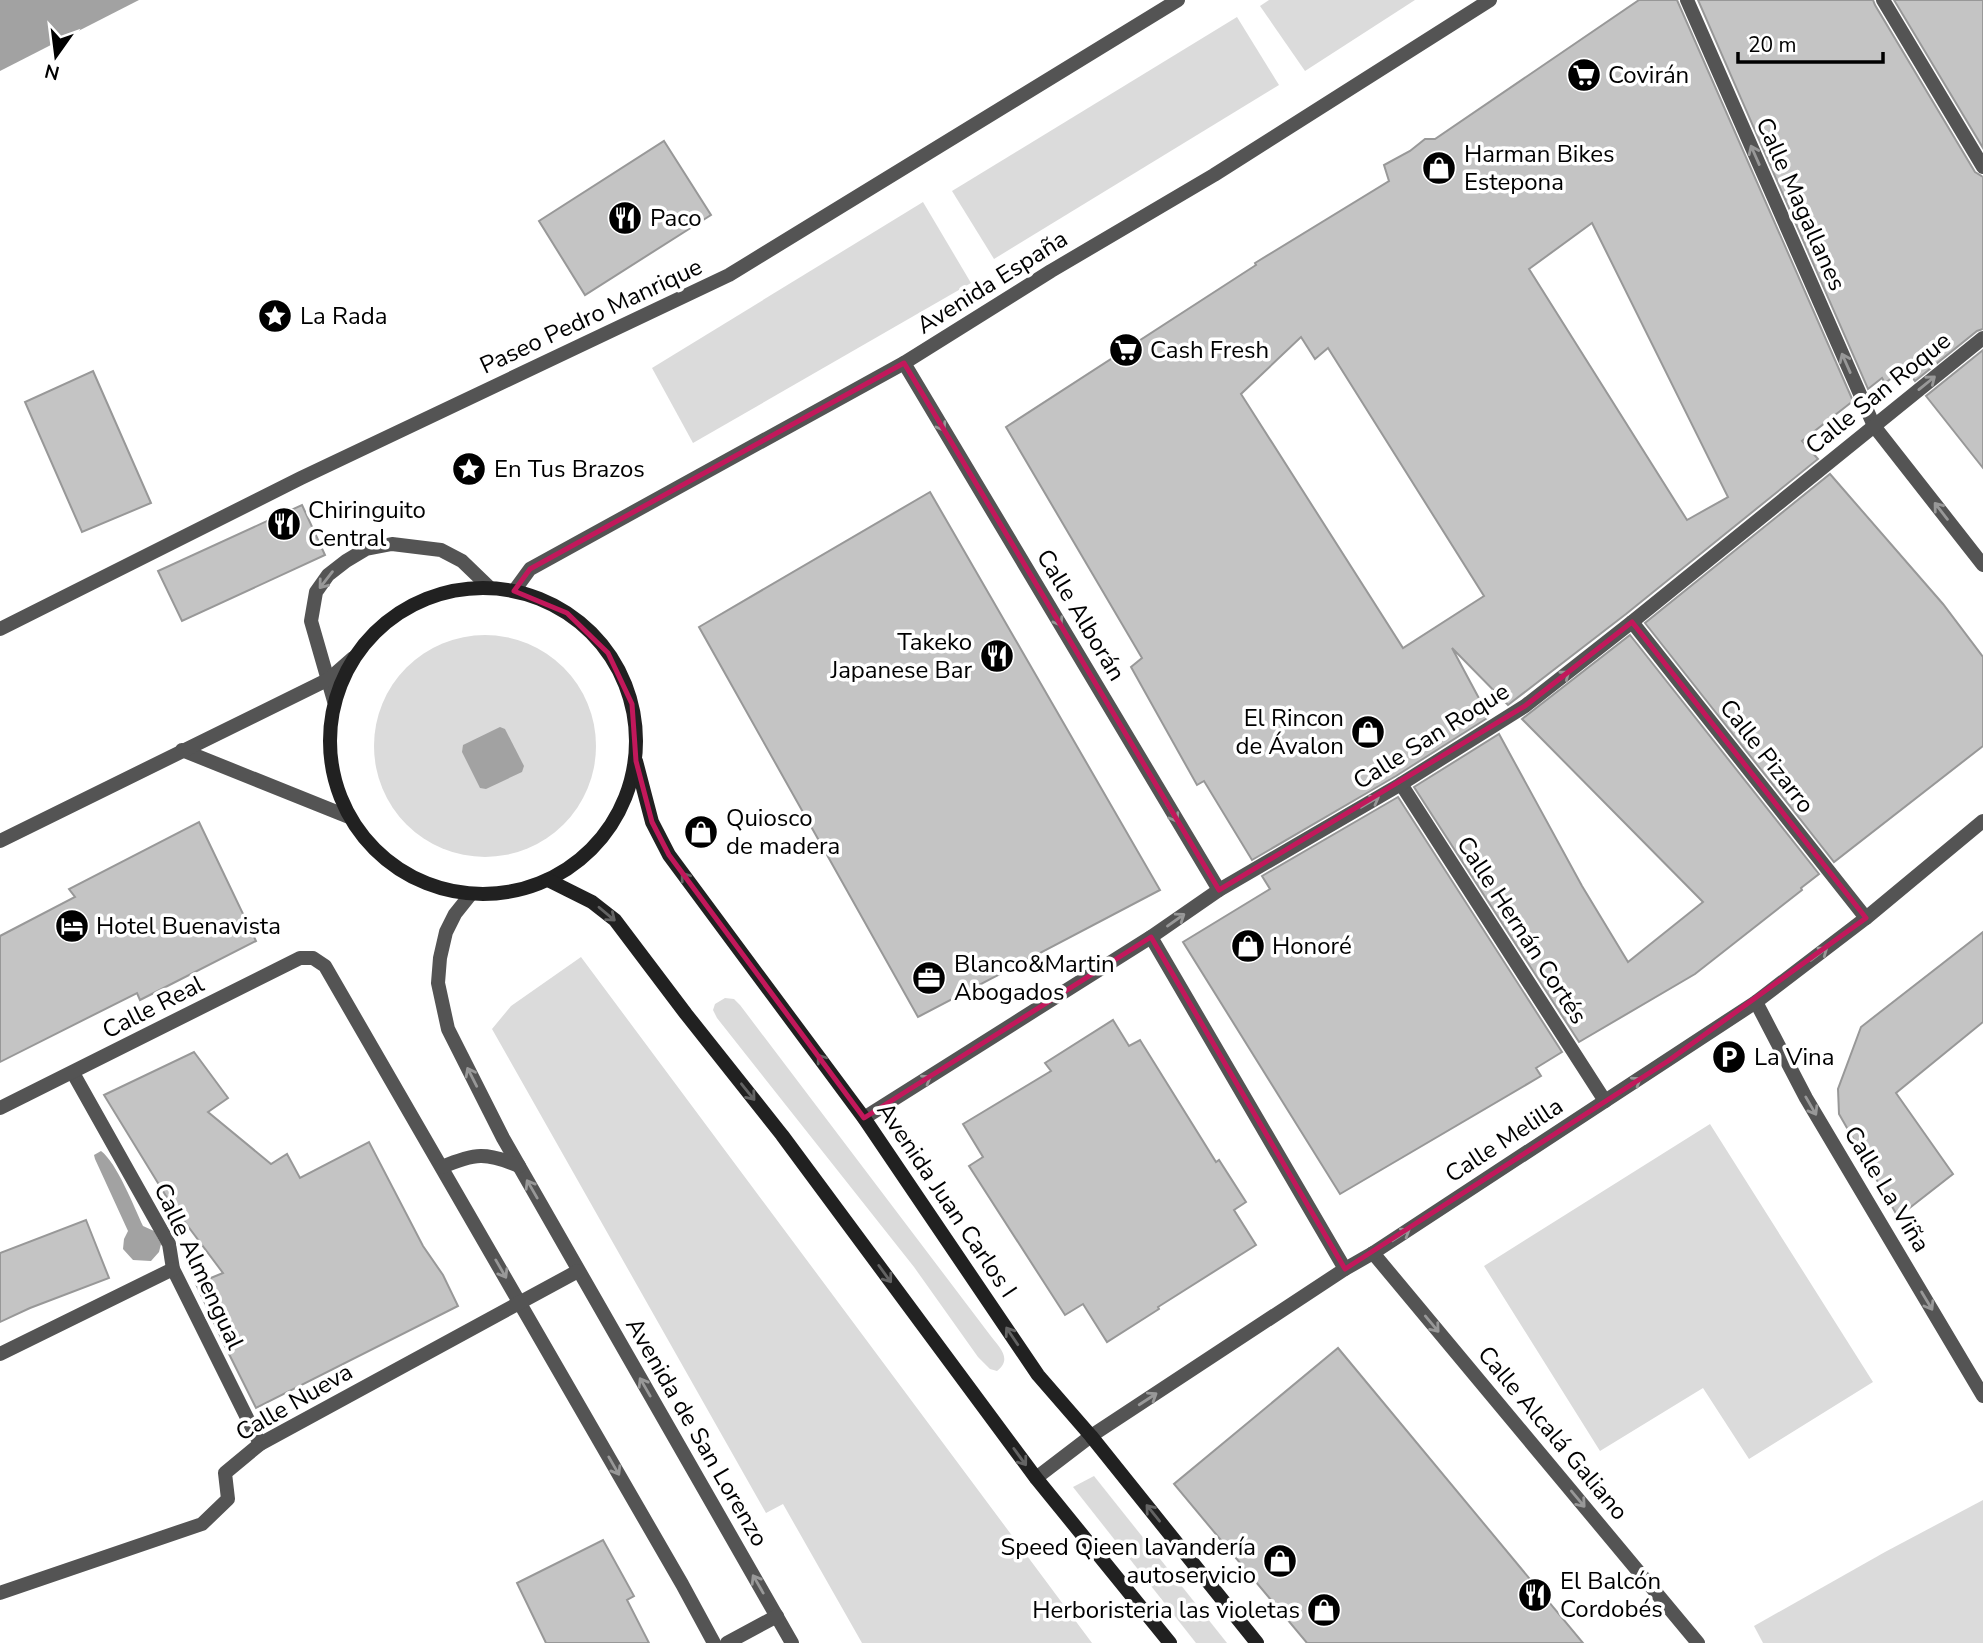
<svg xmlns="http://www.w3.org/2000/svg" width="1983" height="1643" viewBox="0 0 1983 1643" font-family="'Nunito Sans',sans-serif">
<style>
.green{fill:#dbdbdb}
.water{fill:#a2a2a2}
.building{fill:#c4c4c4;stroke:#989898;stroke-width:2;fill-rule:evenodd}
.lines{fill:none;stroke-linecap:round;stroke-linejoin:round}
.lane{stroke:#545454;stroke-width:14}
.street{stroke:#545454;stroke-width:14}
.secondary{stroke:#212121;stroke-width:14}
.oneway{stroke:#989898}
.oneway2{stroke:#646464}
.marked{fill:none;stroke:#c2185b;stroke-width:5;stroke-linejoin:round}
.labels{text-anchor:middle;stroke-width:7;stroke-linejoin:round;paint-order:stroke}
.poi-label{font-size:24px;fill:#000;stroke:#fff;text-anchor:start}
.street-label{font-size:24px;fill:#000;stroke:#fff}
</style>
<rect width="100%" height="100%" fill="#fff"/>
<g class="green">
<polygon points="1269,0 1415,0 1305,71 1260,6"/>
<polygon points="1237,17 1279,85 994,259 952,191"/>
<polygon points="923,202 971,283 693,443 652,368"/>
<circle cx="485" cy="746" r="111"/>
<polygon points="581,957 1092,1643 862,1643 783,1504 766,1513 492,1029 511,1006"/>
<path d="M725,998L734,999L740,1005L990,1335C999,1347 1013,1359 997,1371L990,1369L978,1357L914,1267L717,1018L713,1010L715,1004Z"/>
<polygon points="1710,1124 1873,1382 1749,1459 1703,1388 1600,1451 1484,1266"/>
<polygon points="1094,1476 1227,1643 1196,1643 1073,1487"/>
<polygon points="1983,1500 1983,1643 1763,1643 1754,1626 1885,1552"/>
</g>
<g class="water">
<polygon points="0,0 139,0 0,71"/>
<polygon points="500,727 505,729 524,766 522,772 486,789 480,788 462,752 463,745"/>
<path d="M101,1151C117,1163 134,1207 143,1226L154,1231L161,1244L159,1252L151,1261L133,1260L123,1249L124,1239L128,1231L95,1159L94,1155Z"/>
</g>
<g class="building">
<path d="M1639,0H1677L1853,401L1802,441L1818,459L1626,614L1508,705L1452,648L1489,717L1396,776L1252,860L1204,781L1197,785L1131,667L1142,658L1006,427L1256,265L1255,263L1389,181L1384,165L1410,151L1425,139H1435ZM1592,223L1728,497L1687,520L1529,269ZM1301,337L1315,359L1328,348L1484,596L1403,648L1241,394Z"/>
<polygon points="1698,0 1873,0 1875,5 1975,172 1983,177 1983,329 1977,331 1915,381 1905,368 1885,383 1882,378 1868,389"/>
<polygon points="1894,0 1983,0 1983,148"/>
<polygon points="664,141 711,215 585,295 539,221"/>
<polygon points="1983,350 1983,468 1926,396"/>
<polygon points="93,371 151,503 82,532 25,402"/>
<polygon points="1830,474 1943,604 1983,657 1983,746 1834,862 1645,623"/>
<polygon points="930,492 1160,890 918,1017 699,627"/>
<polygon points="302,505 325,555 182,621 158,571"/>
<polygon points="1630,635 1819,874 1801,888 1802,890 1695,974 1579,1042 1414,787 1499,734 1582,886 1628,962 1703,902 1522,719"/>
<polygon points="1398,797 1562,1052 1536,1068 1541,1076 1340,1194 1183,942 1270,889 1262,876"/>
<polygon points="199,822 256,941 140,1000 137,993 0,1062 0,936 75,897 69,889"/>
<polygon points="1983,932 1983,1022 1896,1093 1953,1174 1898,1217 1839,1114 1838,1089 1861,1027"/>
<polygon points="1113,1020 1129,1046 1140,1040 1216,1162 1219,1160 1246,1202 1234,1210 1256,1245 1158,1307 1159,1309 1107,1342 1083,1304 1065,1315 969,1166 983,1157 963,1124 1051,1071 1045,1063"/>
<polygon points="194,1052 228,1098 208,1112 271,1164 287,1154 300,1178 369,1142 423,1246 443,1275 458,1306 256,1408 224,1344 196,1284 223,1273 169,1201 104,1095"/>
<polygon points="86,1220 109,1278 30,1308 0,1322 0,1253"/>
<polygon points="1338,1348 1583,1643 1307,1643 1174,1484"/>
<polygon points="603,1540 634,1596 627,1600 649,1643 546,1643 517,1583"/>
</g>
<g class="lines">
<polyline class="lane" points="334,701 311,621 316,592 328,575 346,561 366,549 392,544 441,550 462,561 490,588"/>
<g class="street">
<polyline points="1687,0 1874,426 1983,565"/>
<polyline points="1883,0 1983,167"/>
<polyline points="904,363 1219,890"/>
<polyline points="514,591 530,569 904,363 1051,271 1214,175 1490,0"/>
<polyline points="1632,622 1866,918"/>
<polyline points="0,629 301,478 729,275 1178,0"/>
<polyline points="182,750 349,817"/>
<polyline points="1401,784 1605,1101"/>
<polyline points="0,841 329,679 353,658"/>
<polyline points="471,894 455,914 446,932 440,958 438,983 448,1029 503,1138 792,1643"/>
<polyline points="1151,937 1345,1269"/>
<polyline points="1756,1002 1806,1098 1983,1396"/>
<polyline points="73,1073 164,1235 169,1244 173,1269 260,1444"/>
<polyline points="0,1108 300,958 313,958 325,966 682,1584 714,1643"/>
<polyline points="864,1118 1151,937 1219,890 1401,784 1525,706 1632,622 1983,338"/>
<path d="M442,1167C475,1153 486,1152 519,1166"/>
<polyline points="1373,1253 1698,1643"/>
<polyline points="0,1354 173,1269"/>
<polyline points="1036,1478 1091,1436 1345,1269 1373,1253 1756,1002 1866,918 1983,821"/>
<polyline points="0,1593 202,1524 228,1499 225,1473 260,1444 578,1271"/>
<polyline points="727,1643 777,1616"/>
</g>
<g class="secondary">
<circle cx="483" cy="741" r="153"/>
<polyline points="636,761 652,822 669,855 864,1118 1038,1375 1091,1436 1257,1643"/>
<polyline points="548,880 592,902 615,920 686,1014 782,1135 1036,1478 1170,1643"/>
</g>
</g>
<defs><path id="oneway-shaft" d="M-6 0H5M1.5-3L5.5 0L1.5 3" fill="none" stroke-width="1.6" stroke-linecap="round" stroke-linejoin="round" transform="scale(1.75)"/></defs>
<g class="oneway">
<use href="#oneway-shaft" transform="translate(1755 155) rotate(-114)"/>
<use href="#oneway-shaft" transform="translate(1846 363) rotate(-114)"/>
<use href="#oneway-shaft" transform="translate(1927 383) rotate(-39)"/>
<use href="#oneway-shaft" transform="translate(939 422) rotate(59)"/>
<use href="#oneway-shaft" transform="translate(1941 511) rotate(-128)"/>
<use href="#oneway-shaft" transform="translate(326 580) rotate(128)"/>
<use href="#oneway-shaft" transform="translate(1056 617) rotate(59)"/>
<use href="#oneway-shaft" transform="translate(1561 678) rotate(-38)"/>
<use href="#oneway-shaft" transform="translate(1370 802) rotate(-30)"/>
<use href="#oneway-shaft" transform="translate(1172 813) rotate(59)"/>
<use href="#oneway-shaft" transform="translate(1176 920) rotate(-35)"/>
<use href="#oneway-shaft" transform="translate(1819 954) rotate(-37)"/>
<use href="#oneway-shaft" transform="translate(472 1077) rotate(-117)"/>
<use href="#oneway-shaft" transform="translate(922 1082) rotate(-32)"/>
<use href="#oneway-shaft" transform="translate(1632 1084) rotate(-33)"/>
<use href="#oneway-shaft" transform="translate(1811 1106) rotate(60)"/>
<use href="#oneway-shaft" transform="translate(532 1189) rotate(-120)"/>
<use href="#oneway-shaft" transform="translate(1401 1235) rotate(-33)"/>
<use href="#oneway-shaft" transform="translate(501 1269) rotate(60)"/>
<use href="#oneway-shaft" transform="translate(1927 1301) rotate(59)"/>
<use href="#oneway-shaft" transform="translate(1432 1324) rotate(50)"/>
<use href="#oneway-shaft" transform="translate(645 1387) rotate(-120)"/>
<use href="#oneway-shaft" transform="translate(1148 1399) rotate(-33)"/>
<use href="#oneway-shaft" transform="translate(614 1466) rotate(60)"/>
<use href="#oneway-shaft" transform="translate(1578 1499) rotate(50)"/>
<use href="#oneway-shaft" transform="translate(758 1584) rotate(-120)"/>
</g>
<g class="oneway2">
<use href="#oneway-shaft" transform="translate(688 881) rotate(-127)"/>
<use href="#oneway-shaft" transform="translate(607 914) rotate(40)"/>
<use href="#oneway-shaft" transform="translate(824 1063) rotate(-127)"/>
<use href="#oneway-shaft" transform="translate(748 1092) rotate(51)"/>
<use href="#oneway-shaft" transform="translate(885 1274) rotate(54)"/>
<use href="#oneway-shaft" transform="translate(1012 1336) rotate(-124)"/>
<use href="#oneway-shaft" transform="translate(1020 1457) rotate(54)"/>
<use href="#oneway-shaft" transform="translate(1153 1513) rotate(-129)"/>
</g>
<path class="marked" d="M904,363L1219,890L1525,706L1632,622L1866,918L1668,1061L1345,1269L1151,937L864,1118L669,855L652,822L636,761L632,704L608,653L567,613L514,591L530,569Z"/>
<defs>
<g id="supermarket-disc" transform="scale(1.75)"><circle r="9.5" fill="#000" stroke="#fff"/><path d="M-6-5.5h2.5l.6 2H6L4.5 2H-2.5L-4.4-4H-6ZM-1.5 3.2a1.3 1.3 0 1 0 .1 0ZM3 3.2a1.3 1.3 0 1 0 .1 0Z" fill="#fff"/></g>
<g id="shop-disc" transform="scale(1.75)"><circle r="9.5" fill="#000" stroke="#fff"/><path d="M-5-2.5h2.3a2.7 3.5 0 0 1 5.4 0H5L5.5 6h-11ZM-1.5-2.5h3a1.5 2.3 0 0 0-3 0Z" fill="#fff"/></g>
<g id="restaurant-disc" transform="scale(1.75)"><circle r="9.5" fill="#000" stroke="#fff"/><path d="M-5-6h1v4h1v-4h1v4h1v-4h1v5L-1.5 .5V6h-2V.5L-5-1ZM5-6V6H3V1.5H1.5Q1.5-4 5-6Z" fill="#fff"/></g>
<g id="sight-disc" transform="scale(1.75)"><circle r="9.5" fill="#000" stroke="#fff"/><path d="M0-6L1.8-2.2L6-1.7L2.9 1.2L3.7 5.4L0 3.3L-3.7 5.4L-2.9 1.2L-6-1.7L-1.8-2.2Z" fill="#fff"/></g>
<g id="hotel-disc" transform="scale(1.75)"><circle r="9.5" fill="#000" stroke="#fff"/><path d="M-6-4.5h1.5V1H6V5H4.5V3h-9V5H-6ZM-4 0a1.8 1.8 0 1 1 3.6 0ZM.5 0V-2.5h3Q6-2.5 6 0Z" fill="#fff"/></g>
<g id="office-disc" transform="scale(1.75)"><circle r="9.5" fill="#000" stroke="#fff"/><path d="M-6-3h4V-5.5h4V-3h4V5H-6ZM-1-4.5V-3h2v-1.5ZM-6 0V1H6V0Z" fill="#fff"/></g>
<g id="parking-disc" transform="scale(1.75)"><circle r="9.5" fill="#000" stroke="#fff"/><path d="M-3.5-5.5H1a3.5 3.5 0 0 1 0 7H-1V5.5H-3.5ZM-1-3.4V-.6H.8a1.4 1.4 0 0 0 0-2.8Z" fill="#fff"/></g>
</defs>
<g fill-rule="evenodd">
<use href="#supermarket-disc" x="1584" y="75"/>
<use href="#shop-disc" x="1439" y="168"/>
<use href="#restaurant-disc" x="625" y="218"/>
<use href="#sight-disc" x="275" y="316"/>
<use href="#supermarket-disc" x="1126" y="350"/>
<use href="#sight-disc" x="469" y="469"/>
<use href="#restaurant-disc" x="284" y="524"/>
<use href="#restaurant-disc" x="997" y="656"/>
<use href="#shop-disc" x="1368" y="732"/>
<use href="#shop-disc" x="701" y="832"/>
<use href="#hotel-disc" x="72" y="926"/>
<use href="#shop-disc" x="1248" y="946"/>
<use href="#office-disc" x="929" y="978"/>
<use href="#parking-disc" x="1729" y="1057"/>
<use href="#shop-disc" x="1280" y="1561"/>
<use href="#restaurant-disc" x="1535" y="1595"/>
<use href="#shop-disc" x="1324" y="1610"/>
</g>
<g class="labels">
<g class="poi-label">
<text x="1608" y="83">Covirán</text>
<text x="1464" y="162">Harman Bikes<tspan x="1464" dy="28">Estepona</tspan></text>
<text x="650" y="226">Paco</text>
<text x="300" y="324">La Rada</text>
<text x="1150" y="358">Cash Fresh</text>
<text x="494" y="477">En Tus Brazos</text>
<text x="308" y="518">Chiringuito<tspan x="308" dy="28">Central</tspan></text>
<text x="972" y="650" text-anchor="end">Takeko<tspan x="972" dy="28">Japanese Bar</tspan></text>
<text x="1344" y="726" text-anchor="end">El Rincon<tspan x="1344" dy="28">de Ávalon</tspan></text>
<text x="726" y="826">Quiosco<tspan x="726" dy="28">de madera</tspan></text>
<text x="96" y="934">Hotel Buenavista</text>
<text x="1272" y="954">Honoré</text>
<text x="954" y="972">Blanco&amp;Martin<tspan x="954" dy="28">Abogados</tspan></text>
<text x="1754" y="1065">La Vina</text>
<text x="1256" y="1555" text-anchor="end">Speed Qieen lavandería<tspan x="1256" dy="28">autoservicio</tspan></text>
<text x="1560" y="1589">El Balcón<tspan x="1560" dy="28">Cordobés</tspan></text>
<text x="1300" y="1618" text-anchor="end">Herboristeria las violetas</text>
</g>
<g class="street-label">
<text transform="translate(1801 204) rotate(66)" y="8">Calle Magallanes</text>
<text transform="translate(992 282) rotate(-32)" y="8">Avenida España</text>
<text transform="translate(591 316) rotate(-25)" y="8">Paseo Pedro Manrique</text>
<text transform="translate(1878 393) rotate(-39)" y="8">Calle San Roque</text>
<text transform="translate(1081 615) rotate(59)" y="8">Calle Alborán</text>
<text transform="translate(1431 736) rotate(-32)" y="8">Calle San Roque</text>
<text transform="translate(1767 756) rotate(52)" y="8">Calle Pizarro</text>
<text transform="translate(1522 930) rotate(57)" y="8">Calle Hernán Cortés</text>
<text transform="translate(153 1007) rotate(-27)" y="8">Calle Real</text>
<text transform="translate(1504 1140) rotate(-33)" y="8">Calle Melilla</text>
<text transform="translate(1887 1189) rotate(59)" y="8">Calle La Viña</text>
<text transform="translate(947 1200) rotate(56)" y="8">Avenida Juan Carlos I</text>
<text transform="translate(199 1266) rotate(65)" y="8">Calle Almengual</text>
<text transform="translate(294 1402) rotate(-30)" y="8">Calle Nueva</text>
<text transform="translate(697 1432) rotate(60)" y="8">Avenida de San Lorenzo</text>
<text transform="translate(1553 1433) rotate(50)" y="8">Calle Alcalá Galiano</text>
</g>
</g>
<g transform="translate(56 56) rotate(194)" stroke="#ffffff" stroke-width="5" paint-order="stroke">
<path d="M0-5L12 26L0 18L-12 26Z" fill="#000000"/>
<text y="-10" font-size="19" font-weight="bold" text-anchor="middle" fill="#000000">N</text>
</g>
<path d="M1738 52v10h145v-10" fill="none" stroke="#000000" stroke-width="3.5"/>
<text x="1748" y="52" font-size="21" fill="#000000" stroke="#ffffff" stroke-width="5" paint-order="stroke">20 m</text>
</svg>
